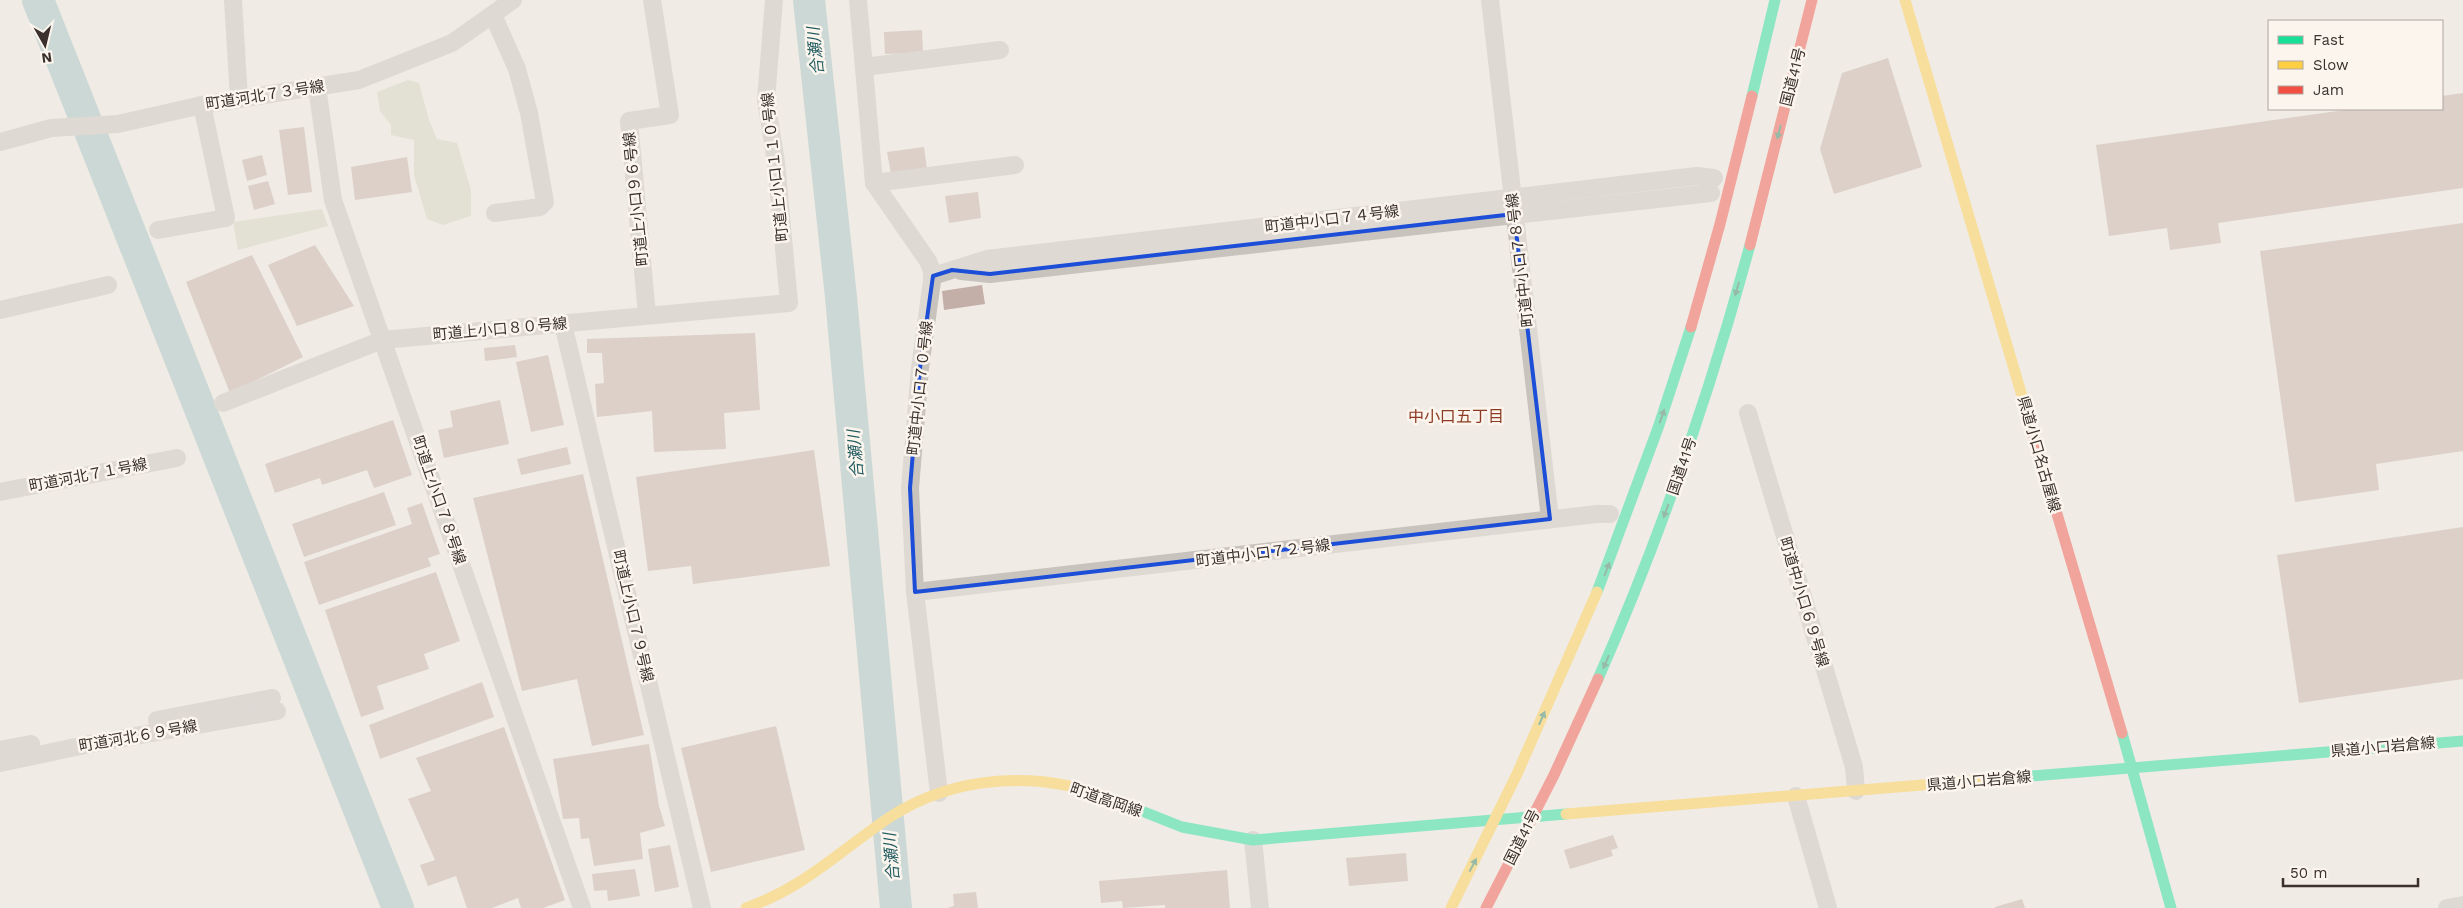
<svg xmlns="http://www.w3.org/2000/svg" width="2463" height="908" viewBox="0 0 2463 908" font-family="'Work Sans','Noto Sans JP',sans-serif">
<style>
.green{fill:#d1d6bf}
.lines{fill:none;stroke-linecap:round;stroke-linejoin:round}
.river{stroke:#a1c2c1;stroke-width:32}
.building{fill:#c3afa7}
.street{stroke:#c9c3be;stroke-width:18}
.fast{stroke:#16e098;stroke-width:11}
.slow{stroke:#ffcf43;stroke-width:11}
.jam{stroke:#f24e42;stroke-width:11}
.oneway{fill:#2a7f5c}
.marked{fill:none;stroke:#1d4ed8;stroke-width:4;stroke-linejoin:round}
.labels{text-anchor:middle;stroke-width:5;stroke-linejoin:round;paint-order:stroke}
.street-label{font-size:15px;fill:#3b302b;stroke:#fbf5ee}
.water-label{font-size:16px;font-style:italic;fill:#1f5a5e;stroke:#fbf5ee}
.neighbourhood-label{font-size:16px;fill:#8c3b22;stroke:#fbf5ee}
</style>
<rect width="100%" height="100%" fill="#f0ebe5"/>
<g class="green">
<polygon points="408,80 419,83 429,120 437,139 457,143 471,190 471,216 443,225 427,219 414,175 414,140 391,135 391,125 380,111 377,92"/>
<polygon points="322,209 328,226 238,250 233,222"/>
</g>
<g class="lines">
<g class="river">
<polyline points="38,0 398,908"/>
<polyline points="809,0 841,297 896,908"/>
</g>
</g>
<g class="building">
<polygon points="922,30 923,53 885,54 884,32"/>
<polygon points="1888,58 1922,167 1834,194 1820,149 1842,73"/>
<polygon points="2463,93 2463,188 2218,223 2221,243 2170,250 2167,228 2109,236 2096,145 2352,109 2442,109 2442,96"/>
<polygon points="304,127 312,192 288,195 279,130"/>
<polygon points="924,147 927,169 891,174 887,152"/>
<polygon points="262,155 267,175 247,181 242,160"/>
<polygon points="407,157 412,192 355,200 351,167"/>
<polygon points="268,181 275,204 254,210 248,186"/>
<polygon points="978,192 981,218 949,223 945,196"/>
<polygon points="2463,223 2463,451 2376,464 2379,490 2295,502 2260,251"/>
<polygon points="315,245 354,306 297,326 268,265"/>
<polygon points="252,255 303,357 230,393 186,282"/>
<polygon points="982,285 985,304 944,310 942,291"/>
<polygon points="755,333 760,410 724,413 726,449 654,452 652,411 597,417 595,384 604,383 602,353 587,353 587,339"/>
<polygon points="515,345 517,357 485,361 484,348"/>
<polygon points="548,355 564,425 531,432 516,362"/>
<polygon points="500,400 509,444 444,458 438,430 453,427 450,411"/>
<polygon points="393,420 412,475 374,488 367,470 322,485 320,478 275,493 265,464"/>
<polygon points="567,447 571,464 521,475 517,459"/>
<polygon points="814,450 830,566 693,584 691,566 648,571 636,477"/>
<polygon points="583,474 644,735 592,746 577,679 522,691 473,498"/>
<polygon points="384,492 396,525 304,557 292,524"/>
<polygon points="422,503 440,554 428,558 431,566 319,605 304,562 412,524 407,508"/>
<polygon points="2463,527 2463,679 2299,703 2277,555"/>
<polygon points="436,572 460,641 424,654 429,669 377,686 384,709 361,717 325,610"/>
<polygon points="482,682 494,717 380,759 369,725"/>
<polygon points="776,726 805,850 711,872 681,748"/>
<polygon points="504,727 565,900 543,908 521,908 518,898 492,908 467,908 456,876 428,886 420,865 435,860 408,799 431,791 416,758"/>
<polygon points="649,744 659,806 665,826 640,833 643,859 594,866 589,838 581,839 579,818 563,819 553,759"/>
<polygon points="1613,835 1618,848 1611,850 1613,856 1570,869 1564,850"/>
<polygon points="670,845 679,887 655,892 648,849"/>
<polygon points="1406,853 1408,881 1349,886 1346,858"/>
<polygon points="635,869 640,896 608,901 607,890 594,891 592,874"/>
<polygon points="1227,870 1230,908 1165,908 1165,905 1123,908 1122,901 1101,903 1099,881"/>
<polygon points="976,892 978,908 947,908 954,906 953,894"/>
<polygon points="2022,899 2025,908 1995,908 1995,907"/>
</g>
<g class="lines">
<g class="street">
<polyline points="233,0 239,98"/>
<polyline points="858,0 874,183 928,261 932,271 932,281 920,368 910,488 915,592 939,793"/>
<polyline points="1490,0 1550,519"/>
<polyline points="493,15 517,69 529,113 545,202 540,207 495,213"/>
<polyline points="864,67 1000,50"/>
<polyline points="317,87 333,200 582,908"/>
<polyline points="0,142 51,128 118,124 202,105 359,80 452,43 513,0"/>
<polyline points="874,183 1015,165"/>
<polyline points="158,230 226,218 202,105"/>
<polyline points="961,271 990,274 1711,193"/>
<polyline points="933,276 987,259 1697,176 1714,178"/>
<polyline points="0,310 108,285"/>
<polyline points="647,315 629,121 670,115 652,0"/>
<polyline points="563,324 702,908"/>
<polyline points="223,403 382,340 789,303 776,162 766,100 774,0"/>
<polyline points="1748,413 1854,767 1856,791"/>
<polyline points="0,492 177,458"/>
<polyline points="915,592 1597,514 1610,514"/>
<polyline points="157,720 272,698"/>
<polyline points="0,750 31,744"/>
<polyline points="0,763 90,744 277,711"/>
<polyline points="1796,796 1828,908"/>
<polyline points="1253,840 1260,908"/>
<polyline points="2447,908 2463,905"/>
</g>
<g class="fast">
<polyline points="1752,96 1775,0"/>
<polyline points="1597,592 1658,428 1691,327"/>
<path d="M1598,679C1660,538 1710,393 1750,245"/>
<polyline points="2122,733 2171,908"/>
<polyline points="1983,780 2463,741"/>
<polyline points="1109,798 1182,827 1253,840 1566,814"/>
</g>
<g class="slow">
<polyline points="1905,0 2025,406"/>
<polyline points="1566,814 1983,780"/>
<path d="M746,908C807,886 838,852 890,817C955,775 1038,770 1109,798"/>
<polyline points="1451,908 1517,774 1597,592"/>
</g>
<g class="jam">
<polyline points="1750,245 1812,0"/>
<polyline points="1691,327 1720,224 1752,96"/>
<polyline points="2025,406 2122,733"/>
<polyline points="1486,908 1554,775 1598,679"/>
</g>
</g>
<defs><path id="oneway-solid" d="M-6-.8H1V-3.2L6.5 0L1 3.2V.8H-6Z" transform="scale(1.25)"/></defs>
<g class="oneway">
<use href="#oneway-solid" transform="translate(1779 132) rotate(104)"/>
<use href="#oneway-solid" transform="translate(1737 289) rotate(106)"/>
<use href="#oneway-solid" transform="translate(1662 416) rotate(-71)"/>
<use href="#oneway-solid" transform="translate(1666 511) rotate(110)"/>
<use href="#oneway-solid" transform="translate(1607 569) rotate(-69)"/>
<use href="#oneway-solid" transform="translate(1606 662) rotate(113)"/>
<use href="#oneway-solid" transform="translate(1542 718) rotate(-66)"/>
<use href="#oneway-solid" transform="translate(1473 865) rotate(-62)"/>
</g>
<path d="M0 0H2463V908H0ZM1514,214L1550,519L915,592L910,488L920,368L933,276L952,270L990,274Z" fill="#f0ebe5" fill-opacity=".55" fill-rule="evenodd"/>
<path class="marked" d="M1514,214L1550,519L915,592L910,488L920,368L933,276L952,270L990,274Z"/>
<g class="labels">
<g class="street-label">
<text transform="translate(1793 77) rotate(-76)" y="5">国道41号</text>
<text transform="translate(265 95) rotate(-9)" y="5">町道河北７３号線</text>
<text transform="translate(775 167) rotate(-96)" y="5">町道上小口１１０号線</text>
<text transform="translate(636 199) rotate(-96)" y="5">町道上小口９６号線</text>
<text transform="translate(1332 219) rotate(-7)" y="5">町道中小口７４号線</text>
<text transform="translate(1520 260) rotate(-97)" y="5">町道中小口７８号線</text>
<text transform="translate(500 329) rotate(-5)" y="5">町道上小口８０号線</text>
<text transform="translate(920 388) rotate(-84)" y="5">町道中小口７０号線</text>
<text transform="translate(2039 454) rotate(74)" y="5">県道小口名古屋線</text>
<text transform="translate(1682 466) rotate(-71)" y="5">国道41号</text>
<text transform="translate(88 475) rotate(-11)" y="5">町道河北７１号線</text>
<text transform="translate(439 500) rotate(71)" y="5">町道上小口７８号線</text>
<text transform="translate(1263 553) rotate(-7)" y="5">町道中小口７２号線</text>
<text transform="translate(1804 602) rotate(73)" y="5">町道中小口６９号線</text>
<text transform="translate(633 616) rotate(77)" y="5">町道上小口７９号線</text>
<text transform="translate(138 736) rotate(-10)" y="5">町道河北６９号線</text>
<text transform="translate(2383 747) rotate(-5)" y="5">県道小口岩倉線</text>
<text transform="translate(1979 781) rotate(-5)" y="5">県道小口岩倉線</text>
<text transform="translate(1106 800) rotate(19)" y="5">町道高岡線</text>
<text transform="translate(1522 837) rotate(-63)" y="5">国道41号</text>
</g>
<g class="water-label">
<text transform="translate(815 51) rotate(-96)" y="6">合瀬川</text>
<text transform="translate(855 454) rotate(-95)" y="6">合瀬川</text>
<text transform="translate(891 857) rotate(-95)" y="6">合瀬川</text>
</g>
<g class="neighbourhood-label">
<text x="1456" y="422">中小口五丁目</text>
</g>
</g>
<rect x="2268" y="20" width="175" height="90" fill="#fbf5ee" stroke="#aea6a0"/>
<rect x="2278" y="36" width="25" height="8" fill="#16e098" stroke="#aea6a0"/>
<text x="2313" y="45" font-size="15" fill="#3b302b">Fast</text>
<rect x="2278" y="61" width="25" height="8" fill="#ffcf43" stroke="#aea6a0"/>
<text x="2313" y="70" font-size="15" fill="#3b302b">Slow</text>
<rect x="2278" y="86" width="25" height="8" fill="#f24e42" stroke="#aea6a0"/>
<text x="2313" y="95" font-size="15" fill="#3b302b">Jam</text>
<g transform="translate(45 45) rotate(172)" stroke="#fbf5ee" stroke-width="4" paint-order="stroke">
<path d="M0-4L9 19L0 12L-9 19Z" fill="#3b302b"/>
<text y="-8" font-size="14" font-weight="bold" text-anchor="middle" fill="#3b302b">N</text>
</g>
<path d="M2283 878v8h135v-8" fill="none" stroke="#3b302b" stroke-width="2.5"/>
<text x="2290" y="878" font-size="15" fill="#3b302b" stroke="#fbf5ee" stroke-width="4" paint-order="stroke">50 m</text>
</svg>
